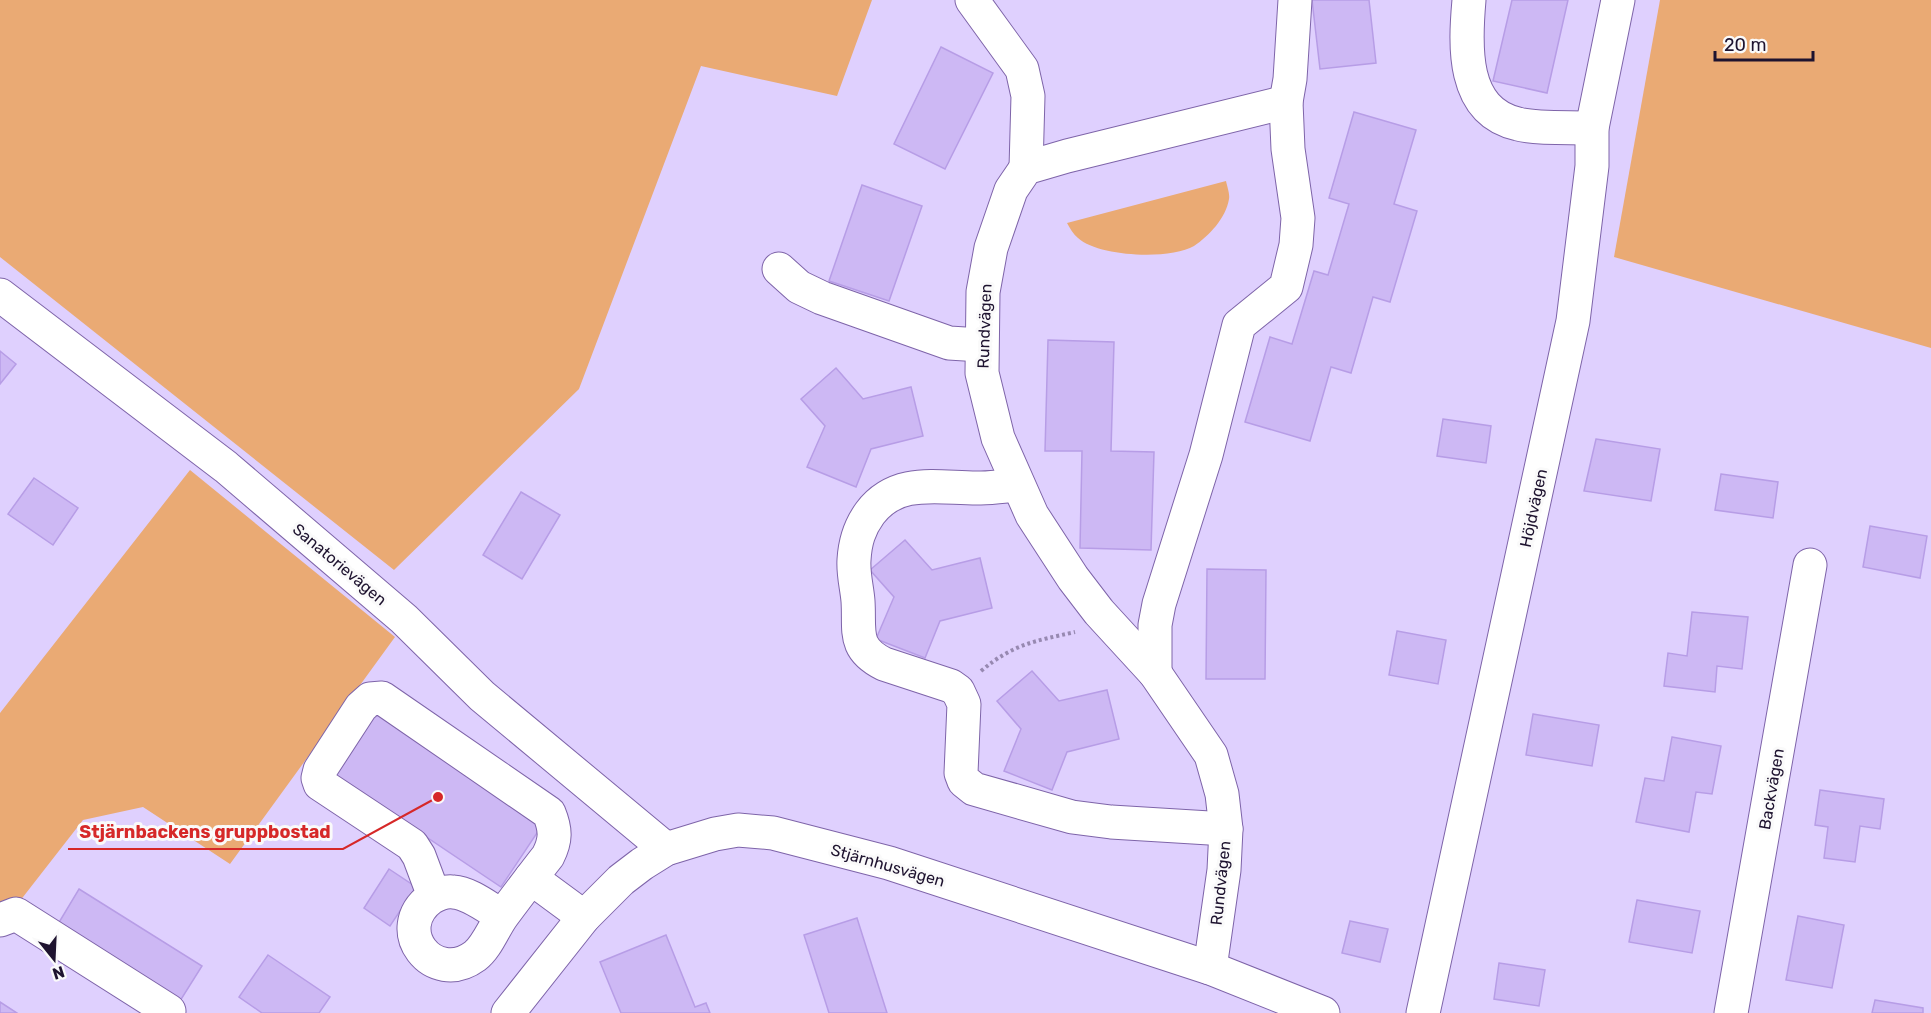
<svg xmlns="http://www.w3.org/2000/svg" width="1931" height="1013" viewBox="0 0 1931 1013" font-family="Rubik,sans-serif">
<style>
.green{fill:#eaaa74}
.building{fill:#cdb8f4;stroke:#b79de6;stroke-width:1.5}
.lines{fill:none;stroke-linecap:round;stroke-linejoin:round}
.minor-casing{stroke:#7e64a9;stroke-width:35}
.path{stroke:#9789b1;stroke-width:4;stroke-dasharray:3 3;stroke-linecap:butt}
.minor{stroke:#fff;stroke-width:33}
.labels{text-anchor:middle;stroke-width:6;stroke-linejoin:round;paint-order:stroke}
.street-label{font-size:16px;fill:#1e132f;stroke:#fafafa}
.leader{fill:none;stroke:#d62828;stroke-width:2}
.callout-dot{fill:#d62828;stroke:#fafafa;stroke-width:2}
.callout-label{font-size:18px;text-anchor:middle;font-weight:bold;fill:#d62828;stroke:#fafafa;stroke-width:6;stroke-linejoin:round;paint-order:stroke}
</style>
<rect width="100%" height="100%" fill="#dfd0fe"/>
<g class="green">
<polygon points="0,0 872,0 837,96 701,66 579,389 394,570 0,257"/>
<polygon points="1660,0 1931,0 1931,348 1614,257"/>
<path d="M1226,181C1227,186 1230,194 1229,199C1226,218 1209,236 1194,246C1170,260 1099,257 1078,238C1073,234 1070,228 1067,223Z"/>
<polygon points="190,470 395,637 230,864 143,807 83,820 9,915 0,908 0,713"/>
</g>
<g class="building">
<polygon points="1312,0 1369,0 1376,63 1320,69"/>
<polygon points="1512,0 1568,0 1547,93 1493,81"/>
<polygon points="941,47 993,73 945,169 894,144"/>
<polygon points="1354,112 1416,130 1394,204 1417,211 1390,302 1373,297 1351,373 1331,367 1310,441 1245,422 1270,337 1292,344 1314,271 1328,275 1349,204 1329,198"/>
<polygon points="862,185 922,206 889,301 829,281"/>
<polygon points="1048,340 1114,342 1111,451 1154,452 1151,550 1080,548 1082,451 1045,451"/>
<polygon points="0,351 16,364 0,384"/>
<polygon points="836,368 863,399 911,387 923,436 871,449 856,487 807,467 825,426 801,399"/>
<polygon points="1443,419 1491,426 1486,463 1437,456"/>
<polygon points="1596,439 1660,449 1651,501 1584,491"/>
<polygon points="1721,474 1778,482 1773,518 1715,510"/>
<polygon points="34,478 78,508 53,545 8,514"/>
<polygon points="521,492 560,515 522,579 483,555"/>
<polygon points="1870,526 1927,536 1920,578 1863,567"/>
<polygon points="905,540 932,570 980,558 992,608 940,621 925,658 876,639 894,597 870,570"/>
<polygon points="1207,569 1266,570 1265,679 1206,679"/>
<polygon points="1692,612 1748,617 1742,669 1717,666 1715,692 1664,686 1668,653 1687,656"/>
<polygon points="1397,631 1446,640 1438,684 1389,675"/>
<polygon points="1032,671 1059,701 1107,690 1119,739 1067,752 1052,790 1004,771 1021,729 997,701"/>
<polygon points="374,708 545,821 501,887 331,773"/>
<polygon points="1533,714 1599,725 1592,766 1526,755"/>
<polygon points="1672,737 1721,746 1712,794 1696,792 1689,832 1636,822 1645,778 1664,781"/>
<polygon points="1820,790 1884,799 1880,829 1860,826 1855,862 1824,858 1828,827 1815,825"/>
<polygon points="389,869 416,887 390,926 364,908"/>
<polygon points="79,889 202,966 180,1001 58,924"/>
<polygon points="1637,900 1700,911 1692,953 1629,942"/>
<polygon points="1798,916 1844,925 1832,988 1786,980"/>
<polygon points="857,918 887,1013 829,1013 804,935"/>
<polygon points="1350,921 1388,929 1380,962 1342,953"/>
<polygon points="666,935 695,1007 706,1003 710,1013 621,1013 600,962"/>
<polygon points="268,955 330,997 319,1013 262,1013 239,997"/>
<polygon points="1499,963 1545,970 1539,1006 1494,999"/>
<polygon points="1875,1000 1923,1008 1923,1013 1872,1013"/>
<polygon points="0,1002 17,1013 0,1013"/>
</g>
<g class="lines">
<g class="minor-casing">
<g id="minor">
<polyline points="972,0 1022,69 1028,96 1026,168"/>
<path d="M1469,0C1465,45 1461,111 1518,124C1536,129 1571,127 1592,128"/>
<polyline points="779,269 799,287 822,298 949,343 981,345"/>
<polyline points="0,295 226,467 404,619 482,696 666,849"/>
<path d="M1018,485C1006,486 993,488 981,488C941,489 898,476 870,513C859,528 855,542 854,560C853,574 857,588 858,601C860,631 852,648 884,664L951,686L958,691L964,704L961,773L964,781L974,789L1072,817L1111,822L1226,829"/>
<polyline points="1155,673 1155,625 1159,604 1206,455 1239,325 1286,287 1296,245 1298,218 1288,149 1286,102 1290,79 1295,0"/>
<polyline points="531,878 584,917"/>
<path d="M434,896L419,856L412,845L320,784L318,778L320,770L361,707L370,699L382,698L549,813C556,830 556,840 548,856C533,875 518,895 503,915C494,927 487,947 475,956C433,987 389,929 431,898C438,894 445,891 453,892C470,893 488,908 502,916"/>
<polyline points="0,920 16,914 169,1011"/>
<polyline points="1210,968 1224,870 1226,829 1222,794 1211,755 1155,673 1099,612 1073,578 1032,515 998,438 982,373 983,292 991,248 1011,190 1026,168 1067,156 1286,102"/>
<polyline points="508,1013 584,917 621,880 642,864 666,849 715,834 738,830 773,833 889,863 1210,968 1323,1013"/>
<polyline points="1423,1013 1573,321 1592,166 1592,128 1618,0"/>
<polyline points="1731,1013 1810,565"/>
</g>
</g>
<path class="path" d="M981,671C1013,644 1035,641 1075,632"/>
<use href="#minor" class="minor"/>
</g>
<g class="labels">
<g class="street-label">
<text transform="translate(984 326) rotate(-88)" y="6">Rundvägen</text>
<text transform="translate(1533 508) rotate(-78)" y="6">Höjdvägen</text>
<text transform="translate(340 564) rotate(40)" y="6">Sanatorievägen</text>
<text transform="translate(1771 789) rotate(-80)" y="6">Backvägen</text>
<text transform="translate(888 865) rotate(16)" y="6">Stjärnhusvägen</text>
<text transform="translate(1220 883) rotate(-84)" y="6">Rundvägen</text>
</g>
</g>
<path class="leader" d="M438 797L343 849H68"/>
<circle class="callout-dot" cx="438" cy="797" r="6"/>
<g class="callout-label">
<text x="205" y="838">Stjärnbackens gruppbostad</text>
</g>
<g transform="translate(54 959) rotate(162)" stroke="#fafafa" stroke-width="4.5" paint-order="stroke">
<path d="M0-4.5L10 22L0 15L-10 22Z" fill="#1e132f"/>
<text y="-9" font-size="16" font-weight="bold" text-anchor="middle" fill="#1e132f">N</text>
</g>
<path d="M1715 51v9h98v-9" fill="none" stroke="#1e132f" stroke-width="3"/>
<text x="1724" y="51" font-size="18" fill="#1e132f" stroke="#fafafa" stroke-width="4.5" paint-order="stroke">20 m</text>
</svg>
